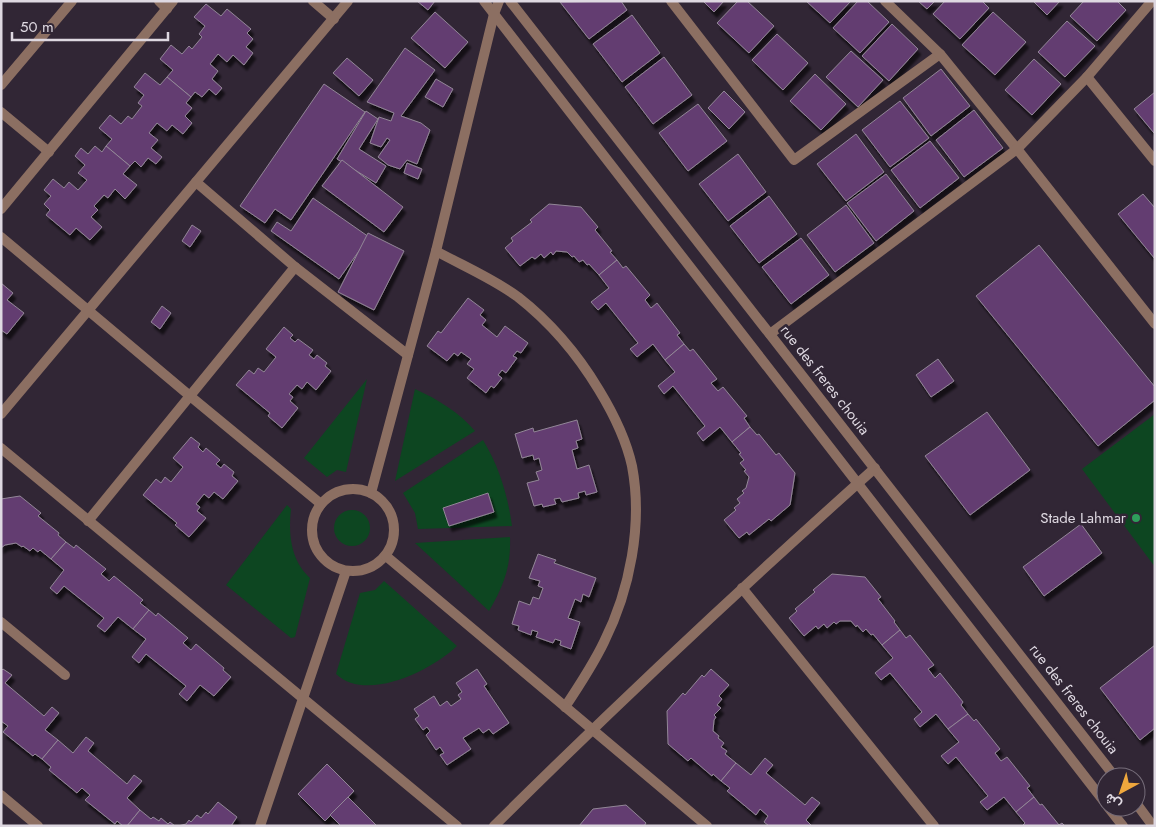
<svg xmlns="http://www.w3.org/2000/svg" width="1156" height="827" viewBox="0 0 1156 827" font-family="Jost,Vazirmatn,sans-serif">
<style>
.green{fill:#0d4621}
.building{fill:#643e71;stroke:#928697;filter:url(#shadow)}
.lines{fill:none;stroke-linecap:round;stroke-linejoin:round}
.lane{stroke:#8c6f62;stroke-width:10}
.street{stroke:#8c6f62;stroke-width:10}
.leisure-dot{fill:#2e9e5b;stroke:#312635;stroke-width:2}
.labels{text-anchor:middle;stroke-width:5;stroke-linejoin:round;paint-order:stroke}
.street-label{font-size:15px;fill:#ded8e1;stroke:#312635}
.poi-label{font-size:15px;fill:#ded8e1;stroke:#312635;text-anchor:end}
</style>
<defs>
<filter id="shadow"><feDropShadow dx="3" dy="5.5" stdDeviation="1" flood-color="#0009"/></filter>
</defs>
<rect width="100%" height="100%" fill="#312635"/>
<g class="green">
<polygon points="367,379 346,472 337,470 327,477 304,458"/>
<path d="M415,389C437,399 459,412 475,431L395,481Z"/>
<polygon points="1155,414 1155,567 1082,469"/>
<path d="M483,440C499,466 508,496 512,526L418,529L415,513L403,493Z"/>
<path d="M287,505L291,509C288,534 291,561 310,578L295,637L291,638L226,585Z"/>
<circle cx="352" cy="528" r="18"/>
<path d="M510,537C511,567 504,585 489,611L415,543Z"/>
<path d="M384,581L457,646C432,670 367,703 336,674L360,593L375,590Z"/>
</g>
<g class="building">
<polygon points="417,1 435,1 428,10"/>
<polygon points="621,1 627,10 589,39 560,2"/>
<polygon points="703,1 724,1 714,12"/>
<polygon points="738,1 747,1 774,26 749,53 717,23"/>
<polygon points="806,1 851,1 830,23"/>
<polygon points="858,1 867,1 889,22 860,53 833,28"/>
<polygon points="918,1 935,1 927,9"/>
<polygon points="945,1 982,1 989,8 960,39 933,14"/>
<polygon points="1033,1 1060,1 1047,15"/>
<polygon points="1084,1 1117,1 1126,10 1097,41 1070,16"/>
<polygon points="206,4 221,16 227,9 251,29 247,33 253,39 246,47 253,53 244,65 233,55 227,62 218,54 210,64 218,71 212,79 222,88 216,95 209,89 202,97 195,92 191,97 167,77 173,70 160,59 171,45 182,54 189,46 192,49 202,37 199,34 205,26 194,17"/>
<polygon points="435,12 468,42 445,68 411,38"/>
<polygon points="993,12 1026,42 995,75 962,45"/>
<polygon points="632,15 660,53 622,82 593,44"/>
<polygon points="1067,21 1095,46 1065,77 1038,52"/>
<polygon points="892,24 918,49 889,81 862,56"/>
<polygon points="777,34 808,63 783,90 752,60"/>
<polygon points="405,48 435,70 401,116 421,123 430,130 417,164 407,160 400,169 388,165 378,157 390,140 387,138 381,147 370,143 379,117 391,121 394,113 367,102"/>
<polygon points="851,51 883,80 858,107 826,77"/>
<polygon points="664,57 692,95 653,124 625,87"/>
<polygon points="347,58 373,80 359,96 333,73"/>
<polygon points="1034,59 1061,84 1032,115 1005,90"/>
<polygon points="941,69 970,106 931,136 903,98"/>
<polygon points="145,73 160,85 167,77 191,97 186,103 192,108 185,116 192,123 183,134 172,125 167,131 157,123 149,133 158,140 151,148 162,157 156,164 148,158 141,167 135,161 130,166 106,146 112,139 99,128 110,115 121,124 128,116 132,119 142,106 138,103 144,95 134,87"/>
<polygon points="815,74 846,104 821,130 790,101"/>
<polygon points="436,79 453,89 443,107 425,97"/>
<polygon points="324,84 365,112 291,220 275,209 265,223 240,206"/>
<polygon points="724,91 745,112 729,129 708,108"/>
<polygon points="1155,92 1155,132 1154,133 1134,109"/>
<polygon points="900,101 929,138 890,167 862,130"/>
<polygon points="698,104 727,141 688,171 659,133"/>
<polygon points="974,110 1003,148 964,177 936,140"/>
<polygon points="366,111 378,119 359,149 386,166 376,183 337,159"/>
<polygon points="856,134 884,172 846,201 817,164"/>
<polygon points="930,141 959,178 920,208 891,170"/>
<polygon points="95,146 102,152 106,146 130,166 123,174 137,185 125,199 115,189 108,198 104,195 94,206 98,210 91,217 102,227 90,240 76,228 70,235 46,215 50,210 44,204 51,196 44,190 53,179 64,188 69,182 78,190 87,180 78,173 85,165 75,156 81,148 88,154"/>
<polygon points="738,154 766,192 728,221 699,184"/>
<polygon points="342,160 403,207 384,232 322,186"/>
<polygon points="407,163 422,169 418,179 404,173"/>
<polygon points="886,174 914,211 876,241 847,203"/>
<polygon points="1143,194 1155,208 1155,259 1118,214"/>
<polygon points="769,196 797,234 759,263 730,226"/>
<polygon points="313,198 369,237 339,279 271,231 277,222 291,231"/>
<polygon points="549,204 581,207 598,227 595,230 612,251 610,252 617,260 599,275 589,264 587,265 583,260 579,262 574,256 572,257 567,252 556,251 553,255 551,252 544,258 541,254 535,259 532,257 520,266 505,248 513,241 511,238 532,222 530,220"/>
<polygon points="846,205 874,243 835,272 807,235"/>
<polygon points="192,225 201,231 190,247 182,241"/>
<polygon points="368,233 404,251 374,310 338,292"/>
<polygon points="801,238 829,275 791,304 762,267"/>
<polygon points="1039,245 1155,387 1155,400 1098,446 976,296"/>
<polygon points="617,260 623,268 626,266 650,295 645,300 651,308 657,303 680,333 677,335 684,344 665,360 653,344 637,357 630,349 638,343 606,303 598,310 591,302 609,288 599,275"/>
<polygon points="1,283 13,293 7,300 24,313 7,334 1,330"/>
<polygon points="468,298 484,310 480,315 486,320 482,325 497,337 505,326 528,343 521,353 517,351 513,356 517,358 506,373 502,370 498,375 502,378 494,388 491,386 486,393 467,378 474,369 467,364 471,359 461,352 458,356 454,353 447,361 427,346 438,331 441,333"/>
<polygon points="162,306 171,313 160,329 151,322"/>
<polygon points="284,327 293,335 290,338 295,342 298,339 313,350 309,355 314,359 317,355 327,363 325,366 331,371 316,390 307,382 302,389 297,385 289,394 293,397 290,401 298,408 282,428 268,416 270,413 236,385 249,370 254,374 258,368 264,372 276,357 266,349"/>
<polygon points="684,344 690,351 693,349 717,379 711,383 718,391 723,387 747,416 744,418 750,427 732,442 720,427 703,441 697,433 705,426 673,386 664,394 658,386 675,372 665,360"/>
<polygon points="938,359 954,381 931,397 916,375"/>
<polygon points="987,412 1030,470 970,515 925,456"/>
<polygon points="577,420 582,439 576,441 578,448 572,450 577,469 589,465 597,492 586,495 585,491 578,493 579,498 562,502 560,498 554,499 556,504 543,507 542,504 534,506 527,483 539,480 536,472 542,470 539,458 534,460 533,455 522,458 515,434 533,428 534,432"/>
<polygon points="750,427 757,435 759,434 776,455 779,453 795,473 790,505 771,521 769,519 749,535 747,532 739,538 724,520 736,510 734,508 740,503 737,499 744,493 742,491 746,488 749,477 744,471 746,470 740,463 744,460 739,454 741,453 732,442"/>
<polygon points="191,437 200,444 198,447 203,452 206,448 220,460 216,464 221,468 224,464 234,472 232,476 238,481 223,499 214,492 209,498 204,494 196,504 200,507 197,511 206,518 189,537 175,525 177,523 143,495 156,479 161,483 165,477 171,482 183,467 173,458"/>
<polygon points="488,493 494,512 449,526 443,508"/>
<polygon points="20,496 41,513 38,516 59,533 58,535 66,542 51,559 40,550 38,552 33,548 30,551 23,546 22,547 16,543 5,545 1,548 1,499"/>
<polygon points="1081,524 1102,553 1044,596 1023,567"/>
<polygon points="66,542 74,548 76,545 106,569 101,574 109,581 114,576 143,600 140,603 149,610 133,629 118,617 105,632 97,626 104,618 64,586 57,594 50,588 64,570 51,559"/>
<polygon points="538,554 556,560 554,563 596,578 589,597 583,594 581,602 575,599 568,618 580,622 571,649 560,645 561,641 555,639 553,643 536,637 538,632 532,630 531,635 518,630 519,626 512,624 519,601 530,605 533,597 539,599 543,588 538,586 540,581 529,578"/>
<polygon points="832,574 865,577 881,597 878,599 895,621 894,622 900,630 882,645 873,634 871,635 866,629 863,632 857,625 856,627 851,621 840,621 836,624 834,622 827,628 824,624 818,629 816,626 804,636 789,618 797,611 795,609 815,592 813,590"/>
<polygon points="149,610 156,616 158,613 188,638 183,643 191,650 196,644 224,668 223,670 231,677 214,696 200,685 187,701 179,694 186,686 146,654 139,663 132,657 146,639 133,629"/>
<polygon points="900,630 906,638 910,635 934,665 928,669 935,678 940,673 963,702 961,705 968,714 948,729 936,714 920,727 914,719 922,712 890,673 881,680 875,673 893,658 882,645"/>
<polygon points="1155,645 1155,728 1140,740 1100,688"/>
<polygon points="3,669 12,675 5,683 44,716 52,707 59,713 45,730 58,740 42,759 35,754 33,756 3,732 8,726 1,721 1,671"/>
<polygon points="477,669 487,684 484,686 509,723 493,734 489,729 483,733 479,728 463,738 471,749 447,765 440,755 444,753 440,747 436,750 426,735 430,731 427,727 423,730 415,719 419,716 414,709 434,696 440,706 447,701 451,706 461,699 458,695 462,692 456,683"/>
<polygon points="711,669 729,685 719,696 722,699 717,705 721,708 714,715 716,717 714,720 713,731 719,736 718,738 724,743 721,747 727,751 725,754 736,763 721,781 713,774 712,776 691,758 688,761 668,744 667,711 683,693 685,695 702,675 704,677"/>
<polygon points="968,714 974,721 976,719 1000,749 995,753 1001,761 1007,757 1030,786 1027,788 1034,797 1016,812 1004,797 987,810 980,802 988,796 956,757 948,764 941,756 959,742 948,729"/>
<polygon points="86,737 94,743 88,751 127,784 134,775 142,781 127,798 140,810 127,826 123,826 117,821 115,824 85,800 90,795 82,788 77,793 49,770 51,767 42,759 58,740 73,753"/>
<polygon points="765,758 773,765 766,773 805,805 812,797 820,803 806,820 812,826 769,826 764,822 768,816 760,809 756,815 727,791 730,788 721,781 736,763 751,775"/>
<polygon points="327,764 354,791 325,821 298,794"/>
<polygon points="348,797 377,826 341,826 330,815"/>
<polygon points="1034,797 1040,805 1042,804 1059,825 1062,823 1065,826 1023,826 1023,825 1025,823 1016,812"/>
<polygon points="218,802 237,817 231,826 178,826 186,824 189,820 191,822 197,815 201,818 206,812 208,814"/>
<polygon points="626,805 646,823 644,826 579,826 593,809"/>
<polygon points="140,810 151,819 153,817 159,821 161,818 168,824 170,822 175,826 127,826"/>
</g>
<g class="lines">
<g class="lane">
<polyline points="159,1 167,9"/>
<polyline points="313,1 334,19"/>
<polyline points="1,85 72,1"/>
<polyline points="1,112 49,152"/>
<polyline points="1,209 173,1"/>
</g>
<g class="street">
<polyline points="484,1 1106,804"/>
<polyline points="510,1 1115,777"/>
<polyline points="671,1 794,160 940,54"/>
<polyline points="885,1 940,54 1017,149 1155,324"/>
<polyline points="1087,77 1155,161"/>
<polyline points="196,182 295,267 408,355"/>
<polyline points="1,237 190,396 321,504"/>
<path d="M436,251C463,266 492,278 518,297C550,322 578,355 599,390C613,413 626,439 632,466C643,524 630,590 604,642C593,665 579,686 565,707"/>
<polyline points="770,334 1017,149 1087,77 1152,1"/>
<polyline points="1,414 348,1"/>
<polyline points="1,448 457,826"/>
<circle cx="353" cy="530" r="41"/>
<polyline points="371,493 436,251 494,14 499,1"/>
<polyline points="88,521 295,267"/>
<polyline points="386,556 707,826"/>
<polyline points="742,588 934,826"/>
<polyline points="1,622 65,675"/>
<polyline points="1,795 38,826"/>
<polyline points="1136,803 1153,826"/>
<polyline points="1108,807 1123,826"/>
<polyline points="260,826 346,571"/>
<path d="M494,826C618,703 745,584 875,468"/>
</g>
</g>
<circle class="leisure-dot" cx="1136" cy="518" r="5"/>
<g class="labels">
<g class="street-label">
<text transform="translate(825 380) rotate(52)" y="5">rue des freres chouia</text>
<text transform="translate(1074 699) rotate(52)" y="5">rue des freres chouia</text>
</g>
<g class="poi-label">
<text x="1126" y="523">Stade Lahmar</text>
</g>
</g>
<rect width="1156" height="827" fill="none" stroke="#ded8e1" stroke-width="5"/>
<g transform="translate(1121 792) rotate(220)"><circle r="24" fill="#312635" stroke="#766d7a"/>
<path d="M0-4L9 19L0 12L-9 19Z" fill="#efa73d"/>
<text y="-8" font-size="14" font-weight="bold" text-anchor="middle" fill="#ded8e1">ش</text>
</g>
<path d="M12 32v8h156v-8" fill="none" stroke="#ded8e1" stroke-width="2.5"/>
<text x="20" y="32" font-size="15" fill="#ded8e1" stroke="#312635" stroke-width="4" paint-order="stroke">50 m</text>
</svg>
